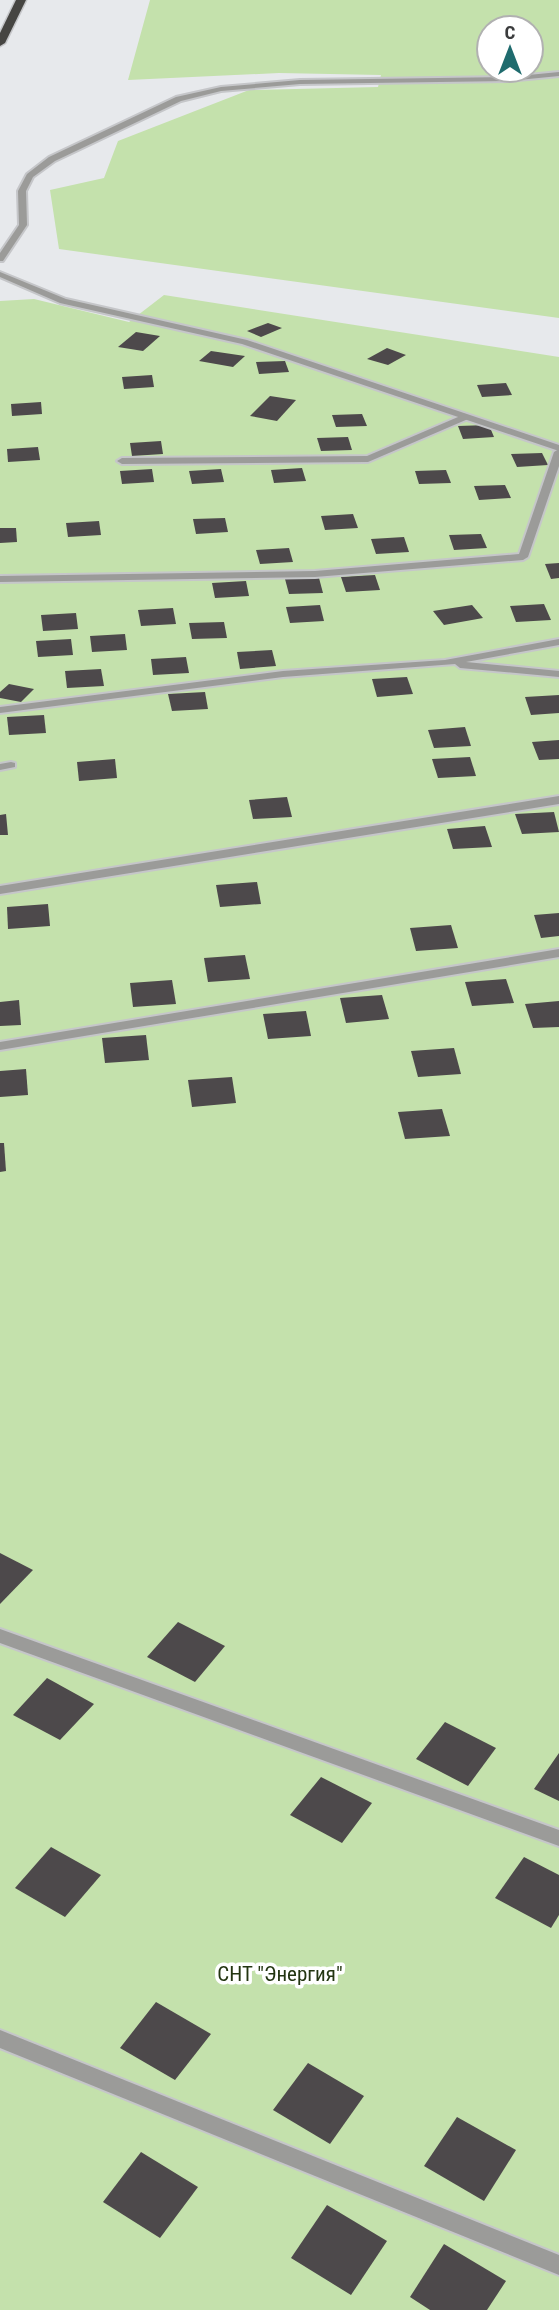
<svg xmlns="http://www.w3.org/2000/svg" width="559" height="2310" viewBox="0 0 559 2310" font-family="'Roboto Condensed',sans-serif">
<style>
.green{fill:#c4e1ac;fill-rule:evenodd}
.building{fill:#4d494b}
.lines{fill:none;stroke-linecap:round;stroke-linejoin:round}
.lane-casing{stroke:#c5c6c9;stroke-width:4}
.street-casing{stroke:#c5c6c9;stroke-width:4}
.highway-casing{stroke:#c5c6c9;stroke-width:3}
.lane{fill:#9b9b99;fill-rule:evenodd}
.street{fill:#9b9b99;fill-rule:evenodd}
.highway{fill:#464542;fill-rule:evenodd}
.labels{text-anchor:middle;stroke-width:7;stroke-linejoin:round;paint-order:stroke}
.near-park-label{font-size:21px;fill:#233511;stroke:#fff}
</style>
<rect width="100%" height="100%" fill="#e7e9ec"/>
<g class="green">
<path d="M150,0H559V318L59,249L50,190L104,178L118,141L249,90L378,87L381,75L279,73L128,80ZM489,28H531V70H489Z"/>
<polygon points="164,295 559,357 559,2310 0,2310 0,301 34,299 129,322"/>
</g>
<g class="building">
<polygon points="268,323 282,328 261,337 247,331"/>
<polygon points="136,332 160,336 143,351 118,347"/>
<polygon points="387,348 406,355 388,365 367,359"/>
<polygon points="211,351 245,356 233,367 199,361"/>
<polygon points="285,361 289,372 259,374 256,362"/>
<polygon points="152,375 154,387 124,389 122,377"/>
<polygon points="506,383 512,395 482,397 477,385"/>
<polygon points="270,396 296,400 277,421 250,416"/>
<polygon points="41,402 42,414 12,416 11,404"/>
<polygon points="362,414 367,426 336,427 332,415"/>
<polygon points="489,425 494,437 463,439 458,426"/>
<polygon points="348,437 352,450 321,451 317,438"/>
<polygon points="161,441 163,454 132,456 130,443"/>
<polygon points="38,447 40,460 8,462 7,449"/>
<polygon points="542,453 548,465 517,467 511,454"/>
<polygon points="302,468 306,481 274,483 271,470"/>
<polygon points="152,469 154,482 122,484 120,471"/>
<polygon points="221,469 224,482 192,484 189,471"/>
<polygon points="446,470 451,483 419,484 415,471"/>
<polygon points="505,485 511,498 479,500 474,486"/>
<polygon points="353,514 358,528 325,530 321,516"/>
<polygon points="225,518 228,532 196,534 193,519"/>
<polygon points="99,521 101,535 68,537 66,523"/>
<polygon points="0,528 16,528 17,542 0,543"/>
<polygon points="481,534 487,548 454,550 449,535"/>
<polygon points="404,537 409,552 376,554 371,539"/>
<polygon points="289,548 293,562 260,564 256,550"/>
<polygon points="559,563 559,578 551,579 545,564"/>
<polygon points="375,575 380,590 346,592 341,577"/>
<polygon points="319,578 323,593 289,594 285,579"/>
<polygon points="246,581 249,596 215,598 212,583"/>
<polygon points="544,604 551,620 516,622 510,606"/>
<polygon points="320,605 324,621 290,623 286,607"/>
<polygon points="472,605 483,618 444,625 433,611"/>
<polygon points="173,608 176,624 141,626 138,610"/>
<polygon points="76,613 78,629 43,631 41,615"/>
<polygon points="224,622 227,638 192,639 189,623"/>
<polygon points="125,634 127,650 92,652 90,636"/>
<polygon points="71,639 73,655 38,657 36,641"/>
<polygon points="272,650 276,666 240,669 237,652"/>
<polygon points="186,657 189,673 153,675 151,659"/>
<polygon points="101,669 104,686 67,688 65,671"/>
<polygon points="407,677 413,694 377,697 372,679"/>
<polygon points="9,684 34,689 21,702 0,698 0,692"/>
<polygon points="205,692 208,709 172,711 168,694"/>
<polygon points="559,695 559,713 531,715 525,697"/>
<polygon points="44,715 46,733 9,735 7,717"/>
<polygon points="465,727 471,746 434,748 428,730"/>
<polygon points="559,740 559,759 539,760 532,742"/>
<polygon points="470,757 476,776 438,778 432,759"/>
<polygon points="115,759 117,778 79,781 77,762"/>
<polygon points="287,797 292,817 253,819 249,800"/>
<polygon points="554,812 559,832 522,834 515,814"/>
<polygon points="6,814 8,835 0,835 0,815"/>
<polygon points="485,826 492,847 453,849 447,829"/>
<polygon points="257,882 261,904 220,907 216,885"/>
<polygon points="48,904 50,926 8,929 7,907"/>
<polygon points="559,913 559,936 541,938 534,915"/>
<polygon points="451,925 458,948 416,951 410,928"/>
<polygon points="245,955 250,979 208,982 204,958"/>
<polygon points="506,979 514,1003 472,1006 465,982"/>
<polygon points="172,980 176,1004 133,1007 130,983"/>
<polygon points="382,995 389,1019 346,1023 340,998"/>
<polygon points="19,1000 21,1025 0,1026 0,1002"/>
<polygon points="559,1001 559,1027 533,1028 525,1004"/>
<polygon points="306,1011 311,1036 268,1039 263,1014"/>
<polygon points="146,1035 149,1060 105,1063 102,1038"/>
<polygon points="454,1048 461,1074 418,1077 411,1051"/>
<polygon points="26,1069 28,1095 0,1097 0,1071"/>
<polygon points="232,1077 236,1103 192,1107 188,1080"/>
<polygon points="442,1109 450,1136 405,1139 398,1112"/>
<polygon points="0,1143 4,1143 6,1171 0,1172"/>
<polygon points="0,1553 33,1570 0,1604"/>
<polygon points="178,1622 225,1646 195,1682 147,1657"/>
<polygon points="47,1678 94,1704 60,1740 13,1715"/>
<polygon points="445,1722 496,1748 468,1786 416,1759"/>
<polygon points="559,1753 559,1801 534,1789"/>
<polygon points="321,1777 372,1803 342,1843 290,1815"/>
<polygon points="51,1847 101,1875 65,1917 15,1888"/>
<polygon points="524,1857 559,1875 559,1915 551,1928 495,1898"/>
<polygon points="156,2002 211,2034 175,2080 120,2048"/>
<polygon points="308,2063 364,2096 330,2144 273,2110"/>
<polygon points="457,2117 516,2150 484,2201 424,2166"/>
<polygon points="141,2152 198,2187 160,2238 103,2202"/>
<polygon points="327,2205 387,2241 351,2295 291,2258"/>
<polygon points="444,2244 506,2281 487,2310 430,2310 410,2297"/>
</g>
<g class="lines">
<g class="lane-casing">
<g id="lane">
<polygon points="465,414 470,417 468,419 368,462 122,464 117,461 122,458 367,456"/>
<polygon points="559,449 559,466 528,557 523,560 315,577 0,582 0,576 315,571 519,554 554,452"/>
<polygon points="559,639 559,645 466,662 559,671 559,677 460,668 455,664 283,677 0,713 0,707 283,671 445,660"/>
<polygon points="11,762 15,763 15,767 0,770 0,764"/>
<polygon points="559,796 559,804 0,894 0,886"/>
<polygon points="559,949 559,957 0,1050 0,1042"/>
<polygon points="0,1629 559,1830 559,1846 0,1643"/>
<polygon points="0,2030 559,2255 559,2275 0,2048"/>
</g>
</g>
<g class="street-casing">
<g id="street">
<polygon points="559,72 559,76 508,81 300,84 221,91 181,101 55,161 33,177 26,191 27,225 3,261 0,261 0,253 19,225 18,191 27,174 49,157 176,97 221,87 300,80 508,77"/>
<polygon points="0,272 66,299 247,340 559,445 559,451 242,344 60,303 0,277"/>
</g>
</g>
<g class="highway-casing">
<polygon id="highway" points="16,0 26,0 5,43 0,46 0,33"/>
</g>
<use href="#lane" class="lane"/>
<use href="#street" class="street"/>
<use href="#highway" class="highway"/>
</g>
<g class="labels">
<g class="near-park-label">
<text x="280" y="1981">СНТ "Энергия"</text>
</g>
</g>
<g transform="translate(510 49)"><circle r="33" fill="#ffffff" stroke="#b1b1b1" stroke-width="2"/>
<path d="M0-5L12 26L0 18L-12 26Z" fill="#1f6b6e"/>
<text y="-10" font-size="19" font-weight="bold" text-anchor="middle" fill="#3b3c3d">С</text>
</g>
</svg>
